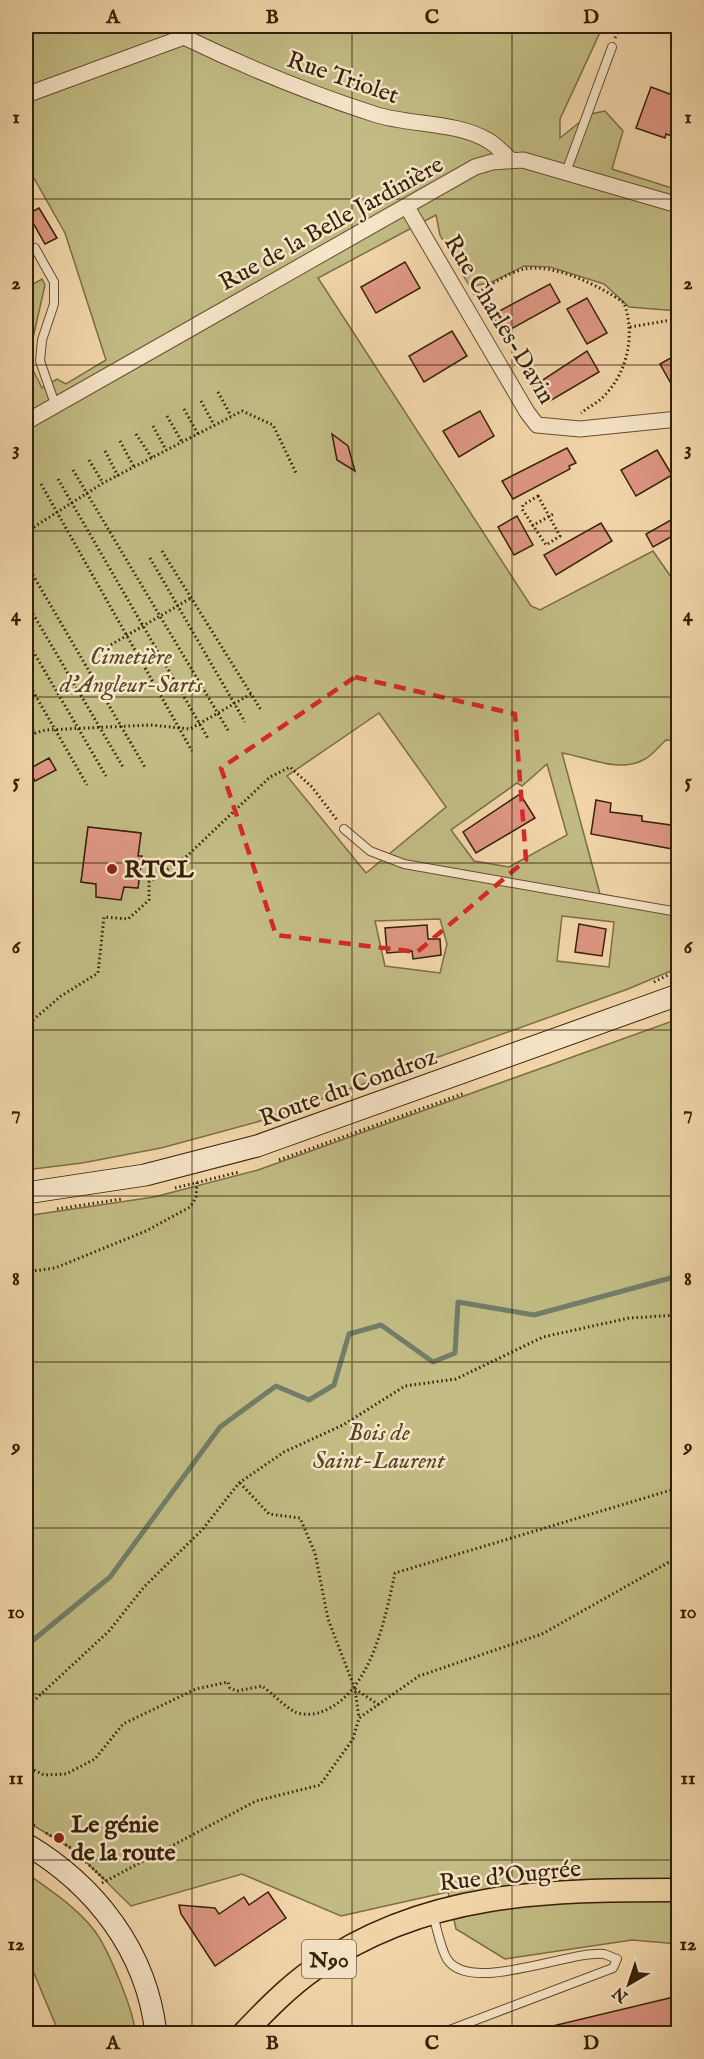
<svg xmlns="http://www.w3.org/2000/svg" width="704" height="2059" viewBox="0 0 704 2059" font-family="'IM FELL English',serif">
<style>
.green{fill:#c2bc84;stroke:#7c6e46;stroke-width:1.5;fill-rule:evenodd}
.lines{fill:none;stroke-linecap:round;stroke-linejoin:round}
.stream{stroke:#727d69;stroke-width:5}
.building{fill:#df9784;stroke:#352108;stroke-width:1.5}
.service-casing{stroke:#644e31;stroke-width:10}
.minor-casing{stroke:#644e31;stroke-width:17}
.secondary-casing{stroke:#352108;stroke-width:23}
.primary-casing{stroke:#352108;stroke-width:25}
.path{stroke:#352108;stroke-width:3;stroke-dasharray:1.5 3;stroke-linecap:butt}
.service{stroke:#f7e5c8;stroke-width:8}
.minor{stroke:#f7e5c8;stroke-width:15}
.secondary{stroke:#f7e5c8;stroke-width:21}
.primary{stroke:#f3d7ab;stroke-width:22}
.marked{fill:none;stroke:#d62828;stroke-width:4.5;stroke-dasharray:12 8;stroke-linejoin:round}
.grid{fill:none;stroke:#352108;stroke-width:1.5;stroke-opacity:0.55}
.poi-dot{fill:#8f2418;stroke:#f7e5c8;stroke-width:2}
.labels{text-anchor:middle;stroke-width:5;stroke-linejoin:round;paint-order:stroke}
.shield{fill:#f7e5c8;stroke:#6f5c42;stroke-width:1.5}
.shield-label{font-size:22px;font-weight:bold;fill:#352108}
.street-label{font-size:24px;fill:#352108;stroke:#f7e5c8}
.park-label{font-size:24px;font-style:italic;fill:#584827;stroke:#f7e5c8}
.poi-label{font-size:24px;font-weight:bold;fill:#352108;stroke:#f7e5c8;text-anchor:start}
.neatline{fill:none;stroke:#352108;stroke-width:2}
.grid-label{font-size:20px;text-anchor:middle;font-weight:bold;fill:#352108}
</style>
<rect width="100%" height="100%" fill="#f3d7ab"/>
<filter id="stains"><feTurbulence type="fractalNoise" baseFrequency=".00333" numOctaves="4"/><feColorMatrix values="0 0 0 0 .2 0 0 0 0 .09 0 0 0 0 .02 0 0 0 .5 -.17"/></filter>
<radialGradient id="worn" r=".72"><stop offset=".6" stop-color="#630" stop-opacity="0"/><stop offset="1" stop-color="#630" stop-opacity=".3"/></radialGradient>
<g class="green">
<path d="M26,26H603L560,119V138L590,114L605,111L623,131L612,169L678,190V311L629,307L604,284L550,267L524,266L492,282L470,287L440,235L436,215L318,278L531,606L540,610L653,551L678,587V741L666,740C659,746 653,755 645,759C620,774 588,757 562,753L600,894L676,909L678,889V968L628,989L257,1122L161,1148L82,1163L26,1170V288L42,279L45,285L28,360L42,388L57,379L66,384L106,360L65,233L26,164ZM379,713L446,807L366,873L287,776ZM547,764L567,835L509,867L474,861L451,830L517,783L522,786ZM88,827L141,833L138,856L142,857L138,888L124,887L122,891L96,887V884L81,882ZM562,916L614,922L609,967L557,961ZM440,919L447,944L440,973L385,966L375,921Z"/>
<polygon points="678,1019 678,1944 632,1940 505,1959 456,1929 448,1892 341,1916 242,1874 131,1906 74,1850 26,1821 26,1676 31,1673 26,1664 26,1216 154,1197 258,1170"/>
<path d="M26,1873C49,1889 76,1907 94,1930C107,1946 135,2013 135,2033H59L26,1954Z"/>
</g>
<g class="lines">
<polyline class="stream" points="26,1646 110,1577 220,1427 276,1386 309,1400 334,1385 349,1334 381,1325 433,1362 455,1353 458,1302 534,1315 678,1276"/>
</g>
<g class="building">
<polygon points="651,87 678,97 678,138 666,134 665,138 636,128"/>
<polygon points="39,208 57,238 45,244 28,214"/>
<polygon points="405,262 420,288 376,313 361,287"/>
<polygon points="550,284 560,302 502,334 492,315"/>
<polygon points="587,298 607,333 587,344 567,309"/>
<polygon points="452,331 467,356 424,382 409,356"/>
<polygon points="587,351 599,372 543,405 532,387"/>
<polygon points="674,356 678,364 678,396 660,364"/>
<polygon points="480,411 494,436 459,457 443,431"/>
<polygon points="332,434 348,446 355,471 337,460"/>
<polygon points="567,448 576,463 569,466 570,469 513,499 502,481"/>
<polygon points="657,450 672,475 636,496 621,470"/>
<polygon points="517,516 533,545 514,555 498,527"/>
<polygon points="678,516 678,533 653,547 646,534"/>
<polygon points="601,523 612,541 556,575 544,555"/>
<polygon points="49,758 56,770 35,781 29,769"/>
<polygon points="520,794 535,818 476,853 463,832"/>
<polygon points="596,800 611,803 610,812 642,816 642,821 678,826 678,850 591,834"/>
<polygon points="88,827 141,833 138,856 142,856 138,888 124,887 121,900 96,897 96,884 81,882"/>
<polygon points="579,924 606,929 602,956 575,952"/>
<polygon points="427,925 428,939 440,939 441,955 413,959 412,951 387,953 385,928"/>
<polygon points="268,1892 286,1918 215,1966 181,1914 179,1905 215,1908 219,1914 244,1897 249,1905"/>
<polygon points="678,1996 678,2028 658,2034 544,2034 544,2028"/>
</g>
<g class="lines">
<g class="service-casing">
<g id="service">
<polyline points="566,172 612,47"/>
<polyline points="35,248 54,282 54,304 42,340 40,361 55,404"/>
<polyline points="344,829 370,851 404,864 678,912"/>
<path d="M433,1915C437,1928 440,1947 447,1959C470,1995 570,1950 604,1954C608,1955 613,1958 617,1959L613,1968L439,2034"/>
<polyline points="26,2030 32,2034"/>
</g>
</g>
<g class="minor-casing">
<g id="minor">
<path d="M26,95L184,37C246,67 309,93 374,114C411,126 456,121 489,141C497,146 503,153 510,159"/>
<polyline points="407,207 527,412 537,425 580,429 678,419"/>
<polyline points="26,422 475,167 492,162 523,160 678,205"/>
</g>
</g>
<g class="secondary-casing">
<g id="secondary">
<polyline points="26,1193 145,1175 257,1146 678,995"/>
<path d="M26,1844C95,1885 147,1951 156,2034"/>
</g>
</g>
<g class="primary-casing">
<path id="primary" d="M243,2034C265,2011 288,1987 314,1969C425,1891 548,1890 678,1890"/>
</g>
<g class="path">
<polyline points="615,38 620,26"/>
<path d="M474,295C489,286 507,273 524,269C553,263 601,286 624,303C636,336 627,375 601,399C595,404 587,408 581,413"/>
<polyline points="630,327 678,319"/>
<polyline points="218,392 231,416"/>
<polyline points="201,401 214,425"/>
<polyline points="184,409 198,434"/>
<polyline points="167,416 182,442"/>
<polyline points="153,426 166,450"/>
<polyline points="136,434 152,458"/>
<polyline points="120,441 134,467"/>
<polyline points="105,451 118,476"/>
<polyline points="89,460 103,483"/>
<polyline points="73,470 229,732"/>
<polyline points="58,479 209,740"/>
<polyline points="41,484 192,751"/>
<polygon points="538,496 560,536 546,545 522,509 523,505"/>
<polyline points="678,502 678,501"/>
<polyline points="532,526 555,513"/>
<polyline points="26,532 103,483 242,411 273,425 297,475"/>
<polyline points="162,551 261,710"/>
<polyline points="150,558 245,722"/>
<polyline points="26,563 146,769"/>
<polyline points="26,602 123,767"/>
<polyline points="26,639 106,776"/>
<polyline points="107,647 191,598"/>
<polyline points="26,679 87,785"/>
<polyline points="26,717 35,733"/>
<polyline points="26,736 45,730 151,725 190,729 251,694"/>
<polyline points="26,755 27,757"/>
<polyline points="654,982 678,970"/>
<polyline points="26,1026 61,996 98,973 104,917 128,919 149,900 149,882 187,856 270,777 290,767 312,787 337,820"/>
<polyline points="279,1160 465,1093"/>
<polyline points="175,1188 239,1172"/>
<polyline points="57,1209 122,1199"/>
<polyline points="26,1272 55,1268 146,1231 190,1207 196,1198 197,1182"/>
<polyline points="240,1483 269,1514 300,1518 315,1553 328,1619 355,1689 359,1718"/>
<polyline points="355,1689 379,1705"/>
<polyline points="26,1708 109,1631 144,1587 202,1530 239,1483 284,1452 343,1425 405,1386 456,1379 543,1337 629,1318 678,1315"/>
<path d="M26,1766L44,1775L66,1774L95,1759L123,1724L196,1689L228,1682L230,1688L237,1691L262,1686C272,1693 284,1706 295,1712C302,1715 314,1715 321,1712C371,1694 385,1619 395,1573L678,1488"/>
<polyline points="26,1820 35,1826"/>
<polyline points="46,1833 71,1848 105,1880"/>
<polyline points="102,1883 256,1801 320,1785 353,1739 359,1718 419,1676 542,1634 678,1557"/>
</g>
<use href="#service" class="service"/>
<use href="#minor" class="minor"/>
<use href="#secondary" class="secondary"/>
<use href="#primary" class="primary"/>
</g>
<path class="marked" d="M355,677L515,714L526,860L417,952L276,935L221,768Z"/>
<path class="grid" d="M192,26V2034M352,26V2034M512,26V2034M26,199H678M26,365H678M26,531H678M26,697H678M26,863H678M26,1030H678M26,1196H678M26,1362H678M26,1528H678M26,1694H678M26,1860H678"/>
<g class="poi-dot">
<circle cx="112" cy="869" r="6"/>
<circle cx="59" cy="1838" r="6"/>
</g>
<g class="labels">
<rect class="shield" x="302" y="1940" width="54" height="38" rx="4.5"/>
<g class="shield-label">
<text x="329" y="1967">N90</text>
</g>
<g class="street-label">
<text transform="translate(343 77) rotate(19)" y="8">Rue Triolet</text>
<text transform="translate(331 223) rotate(-29)" y="8">Rue de la Belle Jardinière</text>
<text transform="translate(500 319) rotate(59)" y="8">Rue Charles-Davin</text>
<text transform="translate(348 1087) rotate(-20)" y="8">Route du Condroz</text>
<text transform="translate(510 1875) rotate(-6)" y="8">Rue d'Ougrée</text>
</g>
<g class="park-label">
<text x="131" y="664">Cimetière<tspan x="131" dy="28">d'Angleur-Sarts</tspan></text>
<text x="379" y="1440">Bois de<tspan x="379" dy="28">Saint-Laurent</tspan></text>
</g>
<g class="poi-label">
<text x="124" y="877">RTCL</text>
<text x="71" y="1832">Le génie<tspan x="71" dy="28">de la route</tspan></text>
</g>
</g>
<rect width="704" height="2059" fill="none" stroke="#f3d7ab" stroke-width="66"/>
<g transform="translate(629 1984) rotate(219)" stroke="#f7e5c8" stroke-width="4.5" paint-order="stroke">
<path d="M0-4.5L10 22L0 15L-10 22Z" fill="#352108"/>
<text y="-9" font-size="16" font-weight="bold" text-anchor="middle" fill="#352108">N</text>
</g>
<rect x="33" y="33" width="638" height="1993" class="neatline"/>
<g class="grid-label">
<text x="113" y="23">A</text>
<text x="272" y="23">B</text>
<text x="432" y="23">C</text>
<text x="591" y="23">D</text>
<text x="16" y="123">1</text>
<text x="688" y="123">1</text>
<text x="16" y="289">2</text>
<text x="688" y="289">2</text>
<text x="16" y="455">3</text>
<text x="688" y="455">3</text>
<text x="16" y="621">4</text>
<text x="688" y="621">4</text>
<text x="16" y="787">5</text>
<text x="688" y="787">5</text>
<text x="16" y="953">6</text>
<text x="688" y="953">6</text>
<text x="16" y="1119">7</text>
<text x="688" y="1119">7</text>
<text x="16" y="1285">8</text>
<text x="688" y="1285">8</text>
<text x="16" y="1452">9</text>
<text x="688" y="1452">9</text>
<text x="16" y="1618">10</text>
<text x="688" y="1618">10</text>
<text x="16" y="1784">11</text>
<text x="688" y="1784">11</text>
<text x="16" y="1950">12</text>
<text x="688" y="1950">12</text>
<text x="113" y="2049">A</text>
<text x="272" y="2049">B</text>
<text x="432" y="2049">C</text>
<text x="591" y="2049">D</text>
</g>
<rect width="100%" height="100%" filter="url(#stains)"/>
<rect width="100%" height="100%" fill="url(#worn)"/>
</svg>
